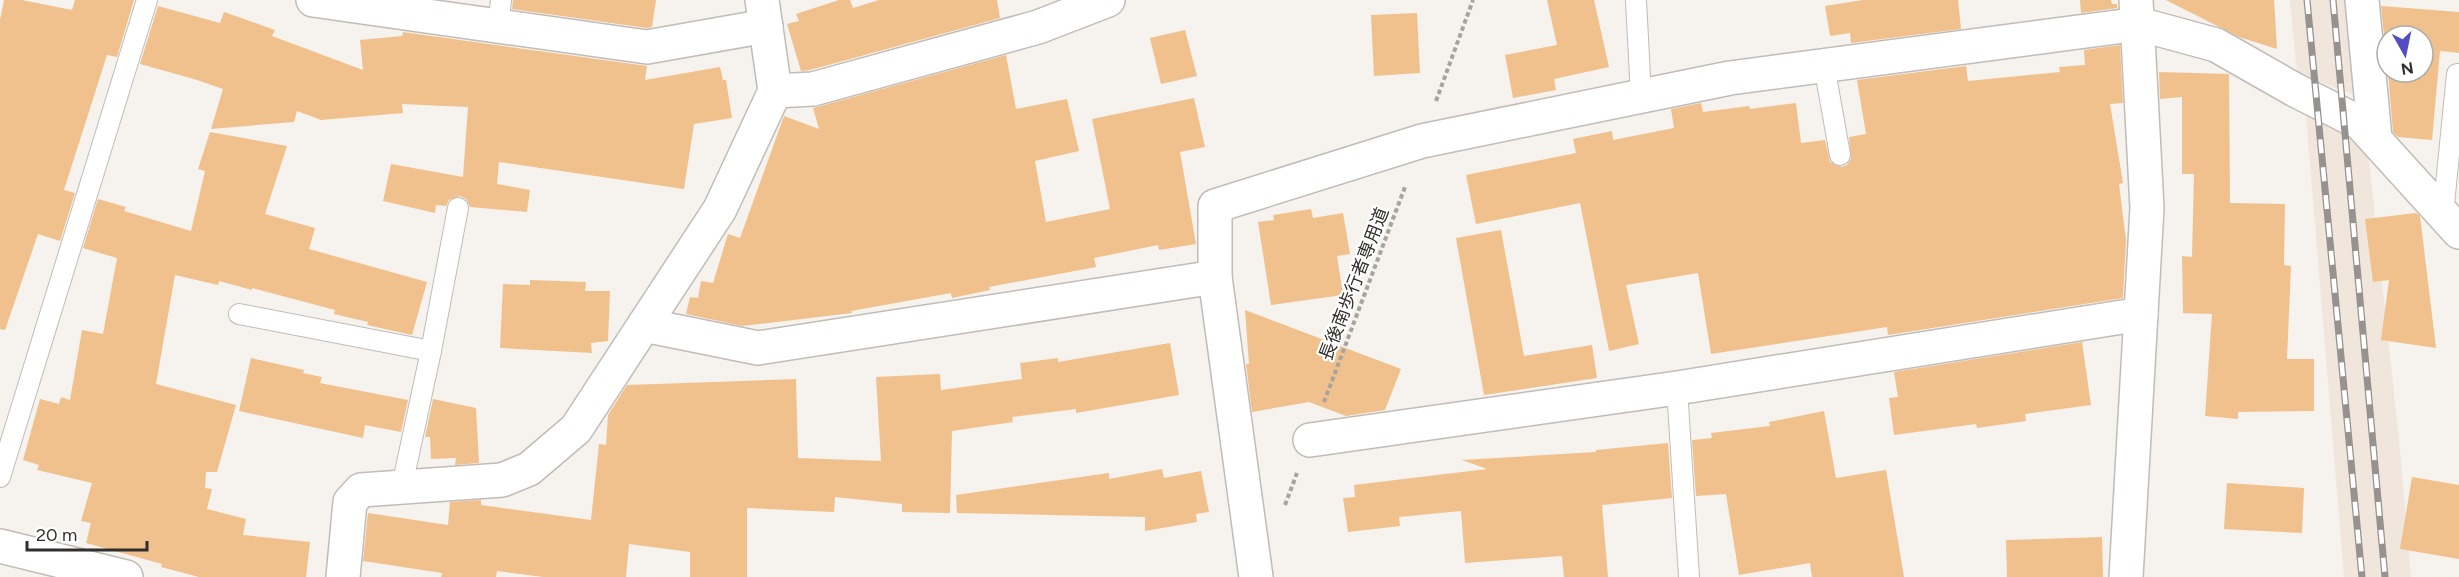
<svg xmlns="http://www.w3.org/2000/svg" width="2459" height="577" viewBox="0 0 2459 577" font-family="Figtree,'Noto Sans JP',sans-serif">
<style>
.built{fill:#f0e6db}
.building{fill:#f0c18c}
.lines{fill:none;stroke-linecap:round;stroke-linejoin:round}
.service-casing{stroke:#c1bcb8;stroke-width:22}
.minor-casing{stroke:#c1bcb8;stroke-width:36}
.tertiary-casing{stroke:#c1bcb8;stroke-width:36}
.path{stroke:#a7a4a0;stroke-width:4;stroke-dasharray:4.5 3;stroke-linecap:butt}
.service{stroke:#fff;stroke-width:20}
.minor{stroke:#fff;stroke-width:33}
.tertiary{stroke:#fff;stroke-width:33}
.rail-casing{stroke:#95928f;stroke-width:7}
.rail{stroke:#fff;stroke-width:4.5;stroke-dasharray:14;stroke-linecap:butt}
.labels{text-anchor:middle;stroke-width:4.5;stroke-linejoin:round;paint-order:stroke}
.street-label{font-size:18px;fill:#312f2d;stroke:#fff}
</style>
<rect width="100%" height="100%" fill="#f6f2ed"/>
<g class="built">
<polygon points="2290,0 2353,0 2362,98 2297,73"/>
<polygon points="2306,114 2367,142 2399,440 2411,577 2344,577"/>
</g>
<g class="building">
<polygon points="4,0 22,0 72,10 75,0 134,0 117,57 107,55 64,190 75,193 60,241 38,234 5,330 0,329 0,20"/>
<polygon points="513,0 656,0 652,27 647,28 512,9"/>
<polygon points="839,0 850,0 853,8 879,0 997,0 1000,18 810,70 801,71 787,24 799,21 796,14"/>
<polygon points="1547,0 1594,0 1609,67 1554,79 1556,90 1513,98 1505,55 1557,45"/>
<polygon points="1863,0 1958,0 1961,29 1851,43 1850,33 1830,36 1825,6"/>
<polygon points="2080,0 2111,0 2112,4 2117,4 2117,8 2081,13"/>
<polygon points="2166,0 2274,0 2277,49 2239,37"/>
<polygon points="158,6 220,23 224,12 275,30 272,36 363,70 360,40 402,36 403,32 647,66 645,80 720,67 723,80 726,80 732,118 694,124 684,189 499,162 497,184 530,190 527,212 470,207 466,199 460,196 449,200 446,206 436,205 435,213 383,201 391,164 463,177 468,107 402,104 403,113 321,120 297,111 294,122 211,129 223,89 194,79 140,64"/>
<polygon points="2381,6 2459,12 2459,53 2440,51 2432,140 2398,137 2393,132 2388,72 2423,72 2423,36 2387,36 2387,65"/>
<polygon points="1417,13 1420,73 1374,76 1371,15"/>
<polygon points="1185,30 1197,76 1161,84 1150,38"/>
<polygon points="2120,45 2123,103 2110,104 2123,183 2119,184 2126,240 2123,298 1888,335 1887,327 1711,354 1698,273 1626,285 1639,344 1609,351 1580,203 1476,224 1466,175 1576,153 1573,139 1612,131 1613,140 1674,128 1671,109 1701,103 1703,112 1749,106 1750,109 1796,103 1801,143 1825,140 1830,162 1842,167 1847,165 1851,159 1849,137 1866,134 1857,80 1966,66 1968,81 2060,72 2059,67 2085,65 2084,50"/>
<polygon points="1006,55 1016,109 1067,99 1079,151 1035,161 1046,222 1110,209 1092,119 1194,98 1205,147 1180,152 1196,244 1159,250 1158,245 1094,258 1096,267 989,287 990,290 952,298 951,293 851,311 852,313 742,326 686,314 690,297 698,298 701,281 713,283 728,234 740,238 784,116 819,129 813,108"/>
<polygon points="2159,72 2229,74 2230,203 2285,204 2284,265 2291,266 2287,359 2314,359 2314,411 2238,412 2238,419 2205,416 2212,314 2183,313 2182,256 2192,257 2194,174 2182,174 2182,97 2160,99"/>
<polygon points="210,132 287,146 265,214 315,228 309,249 427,282 412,335 367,325 368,322 334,314 335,310 252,288 252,290 219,281 218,285 175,275 156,384 236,405 217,472 206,472 205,488 212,489 207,509 246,519 243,535 310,542 306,577 199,577 161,567 162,564 86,543 91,523 81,521 92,483 37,470 39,465 23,460 40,399 59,404 61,397 70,400 82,330 103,334 117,258 83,248 98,199 126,207 124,211 191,231 205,171 198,169"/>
<polygon points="1311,209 1313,218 1343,213 1350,254 1337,256 1343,295 1271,305 1258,222 1274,220 1273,215"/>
<polygon points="2416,213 2420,216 2436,348 2381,340 2389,280 2373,282 2365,219"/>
<polygon points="1501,230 1524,356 1592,345 1597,378 1484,395 1456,238"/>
<polygon points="530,280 586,282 585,291 610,291 608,341 591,343 592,353 500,348 503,284 530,285"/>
<polygon points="1245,310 1401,369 1385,410 1346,416 1309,402 1252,412 1246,364 1249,364"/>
<polygon points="2082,342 2091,405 2025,414 2026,421 1977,428 1976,424 1894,435 1889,398 1898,397 1894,372"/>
<polygon points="1170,343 1179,395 1076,413 1076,409 1012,417 1013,422 952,431 950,513 902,512 902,504 835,497 834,512 747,508 747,577 690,577 690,552 629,544 626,577 543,577 497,571 496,577 441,577 442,573 363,561 368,513 448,525 450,502 481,500 481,505 591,520 599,444 606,445 608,415 627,385 796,379 798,458 881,461 876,377 940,374 941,390 1022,379 1020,363 1058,358 1058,362"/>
<polygon points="251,358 304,370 303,373 322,377 320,383 408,400 401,432 365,425 363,438 239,411"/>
<polygon points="433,399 476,408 479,463 455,465 456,458 431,459 430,437 425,437"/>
<polygon points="1824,411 1836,478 1886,470 1904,577 1812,577 1810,563 1739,575 1726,494 1696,496 1692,440 1712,438 1711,433 1770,426 1769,422"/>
<polygon points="1668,443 1672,498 1602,505 1608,577 1564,577 1562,556 1465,563 1461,511 1399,517 1400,526 1348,532 1343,498 1355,497 1354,485 1487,469 1462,460 1596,452 1596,450"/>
<polygon points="1162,469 1164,478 1201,471 1209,512 1196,514 1197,522 1145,531 1145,517 957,513 956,495 1109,473 1109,479"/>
<polygon points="2412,477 2459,485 2459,559 2400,549"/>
<polygon points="2227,483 2304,488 2302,533 2224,529"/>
<polygon points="2102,537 2103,577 2007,577 2006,540"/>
</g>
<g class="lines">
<g class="service-casing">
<g id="service">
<polyline points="1636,0 1641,96"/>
<polyline points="498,28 501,0"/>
<polyline points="1824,65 1840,155"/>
<polyline points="2443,214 2457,74 2459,74"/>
<polyline points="239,314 431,351"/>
<polyline points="1677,388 1689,577"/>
<polyline points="0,477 147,0"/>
<polyline points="402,486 431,351 458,208"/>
</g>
</g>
<g class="minor-casing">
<g id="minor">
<polyline points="313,0 647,47 766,26"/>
<polyline points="2362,0 2375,138"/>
<polyline points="775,91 813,89 1038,27 1108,0"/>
<polyline points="1215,277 1215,206 1422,141 1730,78 2139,24 2216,45 2295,90 2360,123 2459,232"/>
<polyline points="644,325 758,348 1215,277 1256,577"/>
<polyline points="1310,440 1677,388 2141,314"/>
<polyline points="0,546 126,577"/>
<polyline points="343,577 350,502 361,490 502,480 529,469 576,429 720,209 775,91 762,0"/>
</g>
</g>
<g class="tertiary-casing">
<polyline id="tertiary" points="2126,577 2147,208 2136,0"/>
</g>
<g class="path">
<polyline points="1436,101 1473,0"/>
<polyline points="1324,402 1405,187"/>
<polyline points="1285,505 1297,473"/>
</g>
<use href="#service" class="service"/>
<use href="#minor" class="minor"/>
<use href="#tertiary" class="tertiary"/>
<g class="rail-casing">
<g id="rail">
<polyline points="2307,0 2362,577"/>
<polyline points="2333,0 2385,577"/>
</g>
</g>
<use href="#rail" class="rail"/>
</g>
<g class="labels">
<g class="street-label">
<text transform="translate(1354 284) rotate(-69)" y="6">長後南歩行者専用道</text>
</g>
</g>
<g transform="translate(2405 54) rotate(171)"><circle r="28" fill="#ffffff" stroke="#adacab" stroke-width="1.5"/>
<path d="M0-4.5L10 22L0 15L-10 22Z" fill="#534cc3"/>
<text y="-9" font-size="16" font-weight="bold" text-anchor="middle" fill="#312f2d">N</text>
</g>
<path d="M27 541v9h120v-9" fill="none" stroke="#312f2d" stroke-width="3"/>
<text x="36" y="541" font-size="18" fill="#312f2d" stroke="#ffffff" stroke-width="4.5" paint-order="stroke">20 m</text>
</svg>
